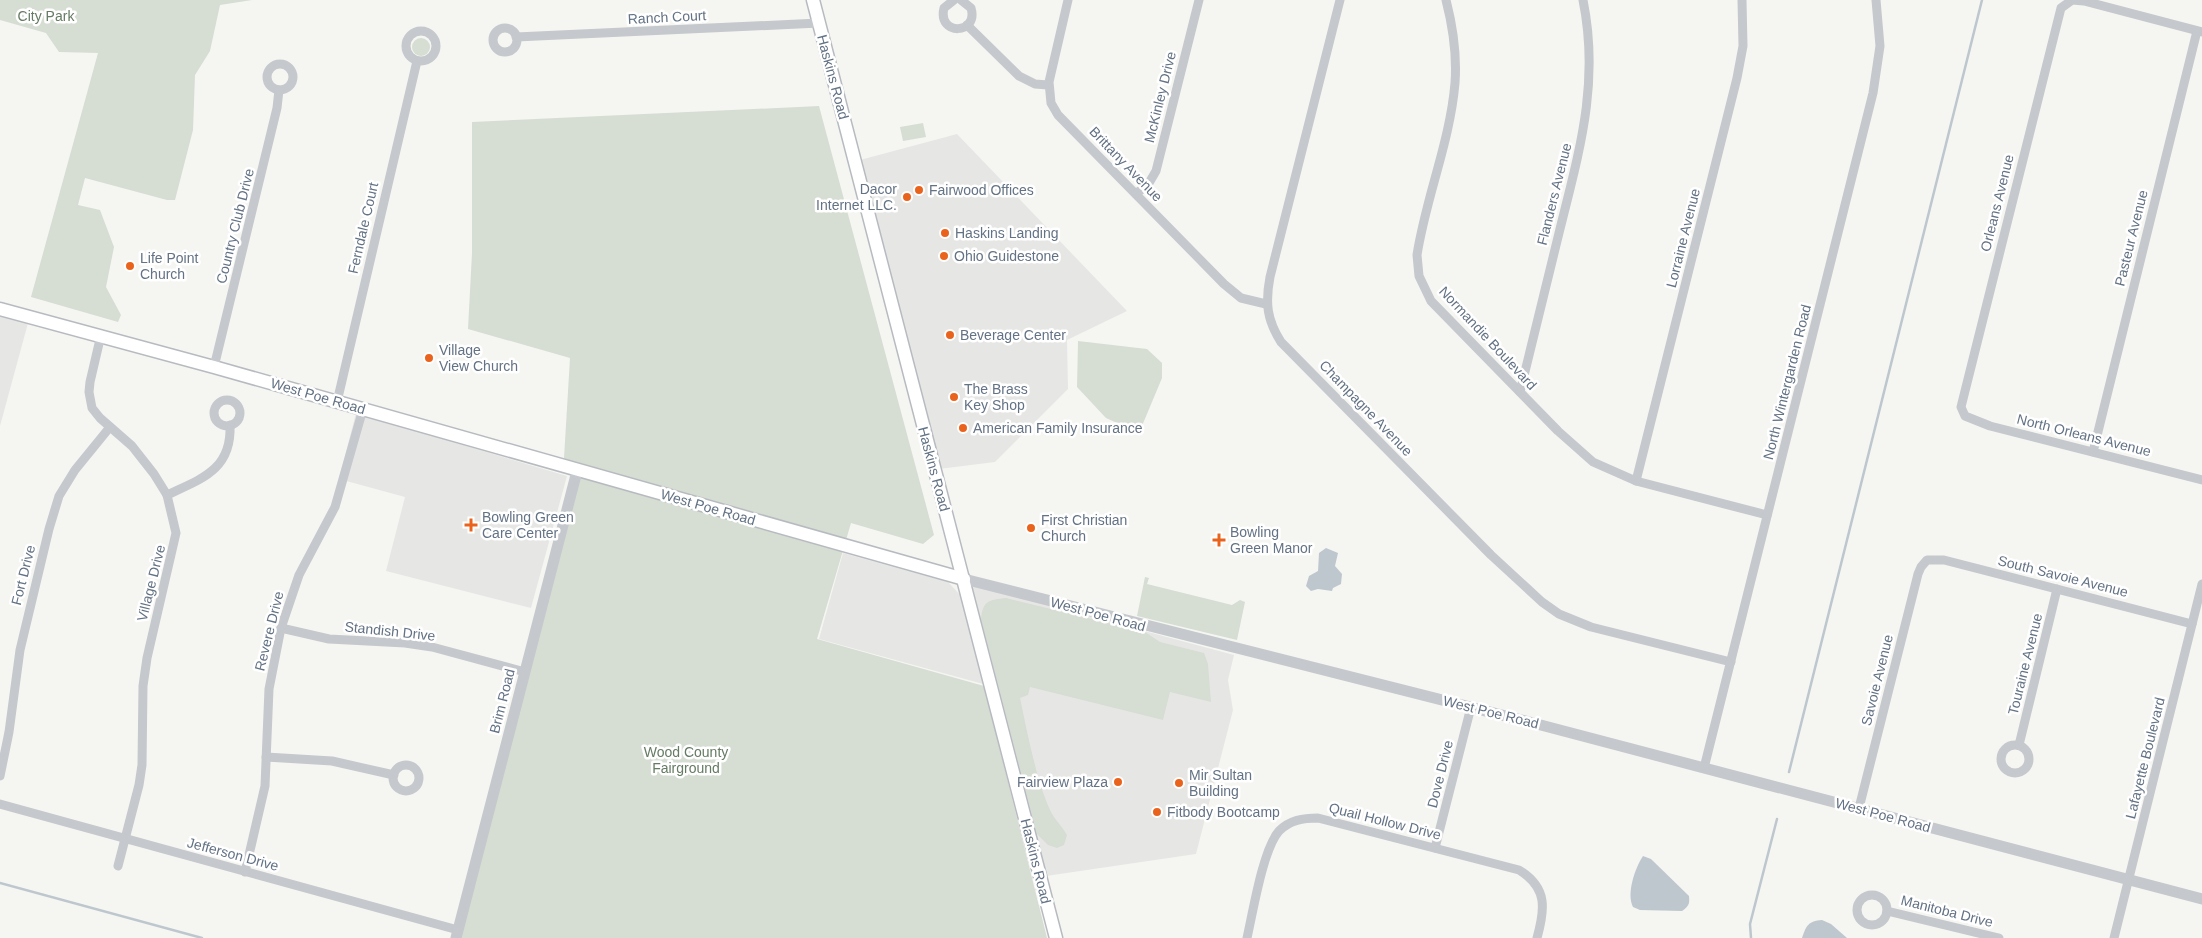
<svg xmlns="http://www.w3.org/2000/svg" width="2202" height="938" viewBox="0 0 2202 938" font-family="Helvetica,sans-serif">
<style>
.built{fill:#e6e7e5}
.green{fill:#d6ddd3}
.water{fill:#bec7ce}
.lines{fill:none;stroke-linecap:round;stroke-linejoin:round}
.stream{stroke:#bec7ce;stroke-width:2.5}
.secondary-casing{stroke:#b7bbc0;stroke-width:15}
.minor{stroke:#c5c8cc;stroke-width:9}
.tertiary{stroke:#c5c8cc;stroke-width:11}
.secondary{stroke:#fff;stroke-width:12}
.poi-dot{fill:#ea631d;stroke:#fff;stroke-width:2}
.labels{text-anchor:middle;stroke-width:5;stroke-linejoin:round;paint-order:stroke}
.park-label{font-size:14px;fill:#657b63;stroke:#fff}
.street-label{font-size:14px;fill:#637284;stroke:#fff}
.poi-label{font-size:14px;fill:#637284;stroke:#fff;text-anchor:start}
</style>
<rect width="100%" height="100%" fill="#f5f6f2"/>
<g class="built">
<polygon points="957,134 1127,311 1067,340 1068,389 995,462 939,469 860,160"/>
<polygon points="0,309 28,323 0,426"/>
<polygon points="356,413 567,476 531,608 386,571 405,497 339,479"/>
<polygon points="843,553 948,582 961,596 983,684 819,639"/>
<polygon points="969,584 1234,655 1228,680 1233,710 1196,854 1046,876"/>
</g>
<g class="green">
<polygon points="0,0 252,0 220,5 210,51 195,75 193,130 175,200 167,200 85,178 78,205 100,210 114,247 106,287 121,315 118,322 31,297 98,53 59,52 46,33 0,20"/>
<circle cx="421" cy="47" r="9"/>
<polygon points="819,106 934,535 923,544 851,523 817,639 984,686 1047,938 456,938 577,471 564,458 570,358 468,329 472,253 472,122"/>
<polygon points="923,123 926,137 903,141 900,127"/>
<polygon points="1078,341 1147,349 1162,363 1162,378 1139,433 1106,418 1077,387"/>
<polygon points="1145,577 1149,578 1147,584 1232,605 1240,600 1245,602 1237,640 1137,616"/>
<path d="M1006,598L1145,632L1160,642L1204,653L1208,664L1211,702L1170,692L1163,720L1030,687L1028,695L1020,698C1027,731 1036,779 1050,810C1054,819 1062,826 1067,835L1064,845L1057,848L1048,845L1037,834L981,619C983,600 989,600 1006,598Z"/>
</g>
<g class="water">
<polygon points="1326,548 1338,553 1335,566 1342,574 1341,584 1333,588 1332,591 1318,589 1311,591 1306,586 1309,576 1318,571 1319,553"/>
<path d="M1643,856L1651,859L1689,896C1690,904 1688,907 1682,911L1640,910L1633,907C1626,894 1635,868 1643,856Z"/>
<path d="M1822,920L1831,924L1847,938H1802C1806,926 1808,921 1822,920Z"/>
</g>
<g class="lines">
<g class="stream">
<polyline points="1789,772 1982,0"/>
<polyline points="0,883 202,938"/>
<polyline points="1751,938 1750,924 1777,819"/>
</g>
<g class="secondary-casing">
<g id="secondary">
<polyline points="813,0 1056,938"/>
<polyline points="0,309 214,367 964,579"/>
</g>
</g>
<g class="minor">
<path d="M954,0L944,8C937,36 979,35 971,8L961,0"/>
<polyline points="1068,0 1049,82 1051,103 1058,115 1224,284 1241,298 1266,304"/>
<path d="M1340,0L1270,277C1265,303 1267,320 1281,342L1491,555L1542,602L1559,614L1591,627L1731,662"/>
<path d="M1446,0C1453,27 1457,55 1455,83C1450,142 1426,197 1417,255L1419,276L1431,301L1558,431L1593,462L1636,481L1767,515"/>
<polyline points="967,25 1019,76 1035,84 1048,85"/>
<circle cx="505" cy="40" r="12"/>
<circle cx="421" cy="46" r="15"/>
<polyline points="2202,32 2084,1 2072,0 2061,8 1961,407 1965,416 1990,426 2202,480"/>
<polyline points="516,37 819,23"/>
<circle cx="280" cy="77" r="13"/>
<polyline points="1136,194 1149,183 1156,171 1199,0"/>
<polyline points="101,335 90,382 89,392 92,408 100,418 132,446 154,474 167,495 176,533 147,658 143,686 142,765 139,785 118,866"/>
<polyline points="214,367 277,108 279,90"/>
<path d="M1520,392C1533,339 1546,286 1559,233C1579,152 1600,84 1583,0"/>
<circle cx="227" cy="413" r="13"/>
<polyline points="337,402 417,61"/>
<polyline points="2093,452 2197,31"/>
<polyline points="1636,481 1737,78 1743,46 1742,0"/>
<path d="M167,495C201,479 232,470 230,425"/>
<polyline points="281,628 329,639 405,643 432,647 525,672"/>
<circle cx="2015" cy="759" r="14"/>
<polyline points="2019,745 2057,589"/>
<polyline points="266,757 332,761 394,775"/>
<circle cx="406" cy="778" r="13"/>
<polyline points="1704,768 1873,93 1880,46 1876,0"/>
<polyline points="0,776 9,732 20,650 49,529 59,496 75,470 110,427"/>
<polyline points="0,804 458,930"/>
<polyline points="1859,808 1918,574 1921,567 1927,560 1944,560 2192,624"/>
<polyline points="1435,848 1471,707"/>
<polyline points="245,872 265,786 269,689 281,628 299,575 335,507 363,409"/>
<circle cx="1872" cy="910" r="15"/>
<polyline points="1887,911 1999,938"/>
<path d="M1247,938C1253,912 1263,849 1279,831C1290,820 1303,818 1318,818L1519,870C1548,888 1545,909 1537,938"/>
<polyline points="2114,938 2202,584"/>
</g>
<g class="tertiary">
<polyline points="964,579 1537,724 2202,899"/>
<polyline points="456,938 577,471"/>
</g>
<use href="#secondary" class="secondary"/>
</g>
<g class="poi-dot">
<circle cx="919" cy="190" r="5"/>
<circle cx="907" cy="197" r="5"/>
<circle cx="945" cy="233" r="5"/>
<circle cx="944" cy="256" r="5"/>
<circle cx="130" cy="266" r="5"/>
<circle cx="950" cy="335" r="5"/>
<circle cx="429" cy="358" r="5"/>
<circle cx="954" cy="397" r="5"/>
<circle cx="963" cy="428" r="5"/>
<path d="M468.5 517.5h5v5h5v5h-5v5h-5v-5h-5v-5h5z"/>
<circle cx="1031" cy="528" r="5"/>
<path d="M1216.5 532.5h5v5h5v5h-5v5h-5v-5h-5v-5h5z"/>
<circle cx="1118" cy="782" r="5"/>
<circle cx="1179" cy="783" r="5"/>
<circle cx="1157" cy="812" r="5"/>
</g>
<g class="labels">
<g class="park-label">
<text x="46" y="21">City Park</text>
<text x="686" y="757">Wood County<tspan x="686" dy="16">Fairground</tspan></text>
</g>
<g class="street-label">
<text transform="translate(667 17) rotate(-3)" y="5">Ranch Court</text>
<text transform="translate(833 77) rotate(75)" y="5">Haskins Road</text>
<text transform="translate(1160 97) rotate(-76)" y="5">McKinley Drive</text>
<text transform="translate(1126 164) rotate(46)" y="5">Brittany Avenue</text>
<text transform="translate(1554 194) rotate(-76)" y="5">Flanders Avenue</text>
<text transform="translate(1997 203) rotate(-76)" y="5">Orleans Avenue</text>
<text transform="translate(235 226) rotate(-76)" y="5">Country Club Drive</text>
<text transform="translate(363 228) rotate(-77)" y="5">Ferndale Court</text>
<text transform="translate(1683 238) rotate(-76)" y="5">Lorraine Avenue</text>
<text transform="translate(2131 238) rotate(-76)" y="5">Pasteur Avenue</text>
<text transform="translate(1488 338) rotate(47)" y="5">Normandie Boulevard</text>
<text transform="translate(1787 382) rotate(-76)" y="5">North Wintergarden Road</text>
<text transform="translate(318 396) rotate(16)" y="5">West Poe Road</text>
<text transform="translate(1366 408) rotate(46)" y="5">Champagne Avenue</text>
<text transform="translate(2084 435) rotate(14)" y="5">North Orleans Avenue</text>
<text transform="translate(934 469) rotate(75)" y="5">Haskins Road</text>
<text transform="translate(708 507) rotate(16)" y="5">West Poe Road</text>
<text transform="translate(23 575) rotate(-76)" y="5">Fort Drive</text>
<text transform="translate(2063 576) rotate(14)" y="5">South Savoie Avenue</text>
<text transform="translate(151 583) rotate(-76)" y="5">Village Drive</text>
<text transform="translate(1098 614) rotate(15)" y="5">West Poe Road</text>
<text transform="translate(269 631) rotate(-76)" y="5">Revere Drive</text>
<text transform="translate(390 631) rotate(6)" y="5">Standish Drive</text>
<text transform="translate(2025 664) rotate(-76)" y="5">Touraine Avenue</text>
<text transform="translate(1877 680) rotate(-76)" y="5">Savoie Avenue</text>
<text transform="translate(502 701) rotate(-76)" y="5">Brim Road</text>
<text transform="translate(1491 712) rotate(14)" y="5">West Poe Road</text>
<text transform="translate(2145 758) rotate(-76)" y="5">Lafayette Boulevard</text>
<text transform="translate(1440 774) rotate(-76)" y="5">Dove Drive</text>
<text transform="translate(1883 815) rotate(15)" y="5">West Poe Road</text>
<text transform="translate(1385 821) rotate(14)" y="5">Quail Hollow Drive</text>
<text transform="translate(233 854) rotate(15)" y="5">Jefferson Drive</text>
<text transform="translate(1036 861) rotate(76)" y="5">Haskins Road</text>
<text transform="translate(1947 911) rotate(14)" y="5">Manitoba Drive</text>
</g>
<g class="poi-label">
<text x="897" y="194" text-anchor="end">Dacor<tspan x="897" dy="16">Internet LLC.</tspan></text>
<text x="929" y="195">Fairwood Offices</text>
<text x="955" y="238">Haskins Landing</text>
<text x="954" y="261">Ohio Guidestone</text>
<text x="140" y="263">Life Point<tspan x="140" dy="16">Church</tspan></text>
<text x="960" y="340">Beverage Center</text>
<text x="439" y="355">Village<tspan x="439" dy="16">View Church</tspan></text>
<text x="964" y="394">The Brass<tspan x="964" dy="16">Key Shop</tspan></text>
<text x="973" y="433">American Family Insurance</text>
<text x="482" y="522">Bowling Green<tspan x="482" dy="16">Care Center</tspan></text>
<text x="1041" y="525">First Christian<tspan x="1041" dy="16">Church</tspan></text>
<text x="1230" y="537">Bowling<tspan x="1230" dy="16">Green Manor</tspan></text>
<text x="1189" y="780">Mir Sultan<tspan x="1189" dy="16">Building</tspan></text>
<text x="1108" y="787" text-anchor="end">Fairview Plaza</text>
<text x="1167" y="817">Fitbody Bootcamp</text>
</g>
</g>
</svg>
